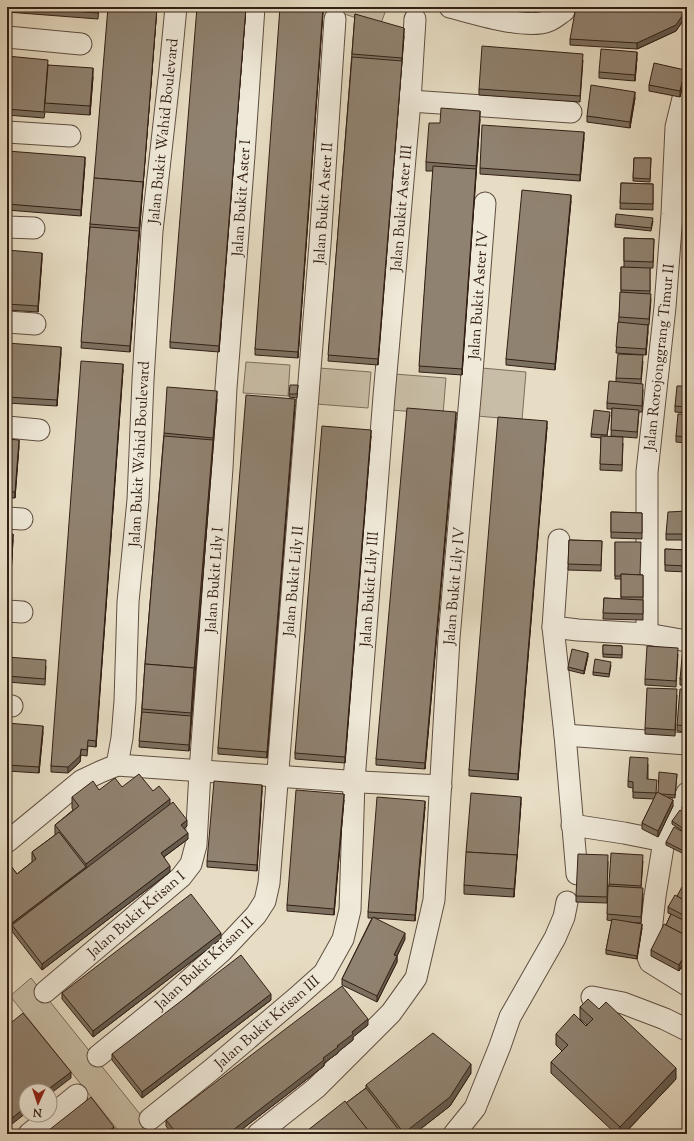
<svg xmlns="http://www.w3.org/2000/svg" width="694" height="1141" viewBox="0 0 694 1141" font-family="'Sorts Mill Goudy',serif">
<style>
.green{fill:#c8bda6;stroke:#7d6e5d}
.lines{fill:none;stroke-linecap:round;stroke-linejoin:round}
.minor-casing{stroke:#5f4e40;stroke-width:23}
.minor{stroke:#efe9d9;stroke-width:21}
.wall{fill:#7c7060;stroke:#321f14}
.shaded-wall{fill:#655b4e;stroke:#321f14}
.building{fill:#908270;stroke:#321f14}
.labels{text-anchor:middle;stroke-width:3.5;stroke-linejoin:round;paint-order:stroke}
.street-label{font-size:15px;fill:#321f14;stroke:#efe9d9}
</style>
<rect width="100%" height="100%" fill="#e7ddc4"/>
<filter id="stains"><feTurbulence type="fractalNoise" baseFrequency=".005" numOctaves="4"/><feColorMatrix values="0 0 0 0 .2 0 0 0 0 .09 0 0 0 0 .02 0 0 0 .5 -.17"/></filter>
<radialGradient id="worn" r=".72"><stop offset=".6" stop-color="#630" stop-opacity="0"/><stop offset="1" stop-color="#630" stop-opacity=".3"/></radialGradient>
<g class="green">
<polygon points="324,7 387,7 380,26"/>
<polygon points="246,362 290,365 288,396 243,393"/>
<polygon points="319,368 371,372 368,408 316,404"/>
<polygon points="482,368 526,372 522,420 477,416"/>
<polygon points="394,374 446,378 443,414 391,410"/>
<polygon points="31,978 156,1134 121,1134 10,996"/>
</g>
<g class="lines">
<g class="minor-casing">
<g id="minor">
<path d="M450,7C474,13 526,30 548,21C554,19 559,14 564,11L565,7"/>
<polyline points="7,37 81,44"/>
<polyline points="410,101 571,112"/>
<polyline points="7,132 70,136"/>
<polyline points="7,227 34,228"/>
<polyline points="7,322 35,324"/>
<polyline points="7,427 39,430"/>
<polyline points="7,518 22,519"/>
<polyline points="559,540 553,627 565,735 577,874"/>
<polyline points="7,611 22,612"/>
<polyline points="553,627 578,630 647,634 687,641"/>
<polyline points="647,634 647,472 665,307 672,214 676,127 687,82"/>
<polyline points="7,705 12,706"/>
<polyline points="565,735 687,744"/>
<polyline points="117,765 361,782 441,786"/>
<polyline points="687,793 664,841 655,896 648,957 650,962 687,985"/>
<polyline points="572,825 624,833 664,841"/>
<polyline points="7,842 81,781 100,772 117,765 122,738 125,701 128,602 138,500 143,380 152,231 170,70 176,7"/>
<polyline points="45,992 181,877 191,864 196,845 200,771 222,468 226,388 244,155 254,7"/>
<polyline points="592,997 623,1003 665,1019 687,1030"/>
<polyline points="98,1056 163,1003 222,951 256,915 265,901 269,883 320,244 335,19"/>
<polyline points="150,1119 211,1070 296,998 324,973 343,939 350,910 354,781 384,396 410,101 415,19"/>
<polyline points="29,1134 77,1095"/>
<polyline points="258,1134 316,1088 391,1013 416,978 434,900 449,638 471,386 485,203"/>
<polyline points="454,1134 475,1108 500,1046 510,1017 555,938 564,917 567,902"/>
</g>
</g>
<use href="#minor" class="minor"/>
</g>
<g class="wall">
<polygon points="7,7 99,7 98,19 7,12"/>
<polygon points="157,7 130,352 81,348 90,224"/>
<polygon points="246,7 219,352 170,348 170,342"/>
<polygon points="323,12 298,358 255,355 255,349"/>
<polygon points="355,14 404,36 378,365 328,361"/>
<polygon points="682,22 676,31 637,49 570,45 570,39"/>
<polygon points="7,56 48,65 93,77 90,115 45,112 44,118 7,115"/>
<polygon points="637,58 635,81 599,78 599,72"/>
<polygon points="583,60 580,102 479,95 479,89"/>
<polygon points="685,76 680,97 649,91 649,85"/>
<polygon points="635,98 630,128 587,122 587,116"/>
<polygon points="480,119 462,375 419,372 433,171 426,171 426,162 440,123"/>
<polygon points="584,138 580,181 480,174 480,168"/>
<polygon points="7,151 85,163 81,216 7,210"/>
<polygon points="634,158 651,158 650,182 633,181"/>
<polygon points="621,183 653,184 653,210 620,209"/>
<polygon points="571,201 555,370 506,365 506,359"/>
<polygon points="653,221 651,231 615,227 615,224"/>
<polygon points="624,238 654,239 653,268 650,268 650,294 651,300 649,325 643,325 648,331 646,355 616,353 621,292 621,267 624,267"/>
<rect x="684" y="241" width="3" height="33"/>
<polygon points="7,250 42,259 38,312 7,310"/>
<polygon points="7,343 61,353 57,406 7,403"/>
<polygon points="643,361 641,384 643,390 642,412 639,412 637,438 611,436 612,409 607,409 607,403 616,382 616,378"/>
<polygon points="123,370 96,747 88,746 87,756 81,755 80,762 68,773 51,772 51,766"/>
<polygon points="298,385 297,398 289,397 289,394"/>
<polygon points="687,386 687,413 675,412 675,406"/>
<polygon points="217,399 189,751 139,747 145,664 164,433"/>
<polygon points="295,405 267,758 218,754 218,748"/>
<polygon points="687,414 687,443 676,442 676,436"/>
<polygon points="610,415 607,436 623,443 622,471 600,470 601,438 591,437 591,434"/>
<polygon points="456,418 425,769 376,765 376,759"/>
<polygon points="547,427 518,780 469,776 469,770"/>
<polygon points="371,436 345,763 295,759 295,753"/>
<polygon points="7,439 19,446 15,498 7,498"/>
<polygon points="687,511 687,540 666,540 666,534"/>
<polygon points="611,512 642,513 642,539 611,538"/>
<polygon points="7,534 13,540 10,592 7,592"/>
<polygon points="569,540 602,541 601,571 568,570"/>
<polygon points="615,542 641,575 643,575 643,620 603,619 604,598 621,599 621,579 615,579"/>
<polygon points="665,549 687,550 687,572 665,571"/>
<polygon points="603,645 622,646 622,658 603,657"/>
<polygon points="687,647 687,686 680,685 680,679"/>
<polygon points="678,654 676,687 645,685 645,679"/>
<polygon points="588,656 584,674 568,670 568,667"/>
<polygon points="7,657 46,666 45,685 7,682"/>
<polygon points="611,665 609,677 593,675 593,672"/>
<polygon points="687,689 687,732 677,731 677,725"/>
<polygon points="677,695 675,736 645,734 645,728"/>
<polygon points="7,723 43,732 39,773 7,771"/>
<polygon points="648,764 648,779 656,794 677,774 675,798 668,797 673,806 658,837 642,829 642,823 654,799 633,798 633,788 628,787 628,781"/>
<polygon points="122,787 153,791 170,804 187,826 184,828 188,839 164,857 170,872 42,970 7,925 7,861 17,874 32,862 32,852 55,835 55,825 73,810 72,808 72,797 99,790"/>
<polygon points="262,791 257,871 207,867 207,861"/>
<polygon points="344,800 334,915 287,911 287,905"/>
<polygon points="687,800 687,814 682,810 682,807"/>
<polygon points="521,803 514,897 464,894 464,885"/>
<polygon points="425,807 415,921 374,918 405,939 397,956 397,962 377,1002 342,985 342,979 372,918 368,918 368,912"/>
<polygon points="687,815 687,834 672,824 672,821"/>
<polygon points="687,834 687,853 686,855 666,845 666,842"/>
<polygon points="608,861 607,903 576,902 576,896"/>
<polygon points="643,861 641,888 643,894 641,923 626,922 642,928 637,959 606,954 606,950 612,921 607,920 609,884"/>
<polygon points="687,877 687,957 679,971 651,956 651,950 666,925 671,914 668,913 668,907 684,888 684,882"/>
<polygon points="221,939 93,1037 62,999 62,993"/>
<polygon points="271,1000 142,1098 112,1060 112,1054"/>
<polygon points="580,1007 599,1009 676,1079 624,1134 616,1134 551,1073 551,1062 562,1051 556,1045 556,1034 586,1026 587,1025 580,1019"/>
<polygon points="368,1025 353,1037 353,1040 338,1052 338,1053 324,1063 324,1066 236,1134 172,1134 166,1126 166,1120"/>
<polygon points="471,1073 450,1106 414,1134 303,1134 346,1103 366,1088 366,1085"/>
</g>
<g class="shaded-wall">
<polygon points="157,7 130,352 130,346"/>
<polygon points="246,7 219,352 219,346"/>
<polygon points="323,7 323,12 298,358 298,352"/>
<polygon points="685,7 686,7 682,22 676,31 637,49 637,43"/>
<polygon points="404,28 404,36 378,365 378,359"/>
<polygon points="637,52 637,58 635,81 635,75"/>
<polygon points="93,68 93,77 90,115 90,106"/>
<polygon points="685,70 685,76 680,97 680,91"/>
<polygon points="635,92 635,98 630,128 630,122"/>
<polygon points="480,111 480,119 462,375 462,369"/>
<polygon points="584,132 584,138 580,181 580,175"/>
<polygon points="85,157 85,163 81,216 81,210"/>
<polygon points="571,195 571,201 555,370 555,364"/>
<polygon points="42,253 42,259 38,312 38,306"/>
<polygon points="648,325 648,331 646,355 646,349"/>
<polygon points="61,347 61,353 57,406 57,400"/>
<polygon points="123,364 123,370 96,747 96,741"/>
<polygon points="217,391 217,399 189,751 194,668"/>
<polygon points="295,399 295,405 267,758 267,752"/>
<polygon points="456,412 456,418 425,769 425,763"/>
<polygon points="547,421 547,427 518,780 518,774"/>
<polygon points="371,430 371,436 345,763 345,757"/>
<polygon points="19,440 19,446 15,498 15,492"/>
<polygon points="13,534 13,540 10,592 10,586"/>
<polygon points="588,653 588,656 584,674 584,671"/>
<polygon points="43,726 43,732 39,773 39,767"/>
<polygon points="81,749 80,762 68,773 68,767"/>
<polygon points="262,785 262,791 257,871 257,865"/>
<polygon points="344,794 344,800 334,915 334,909"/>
<polygon points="521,797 521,803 514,897 514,889"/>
<polygon points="170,799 170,810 86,875 86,864"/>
<polygon points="673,800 673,806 658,837 658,831"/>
<polygon points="425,801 425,807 415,921 415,915"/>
<polygon points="187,820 187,826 181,831 181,825"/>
<polygon points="188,833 188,839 161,859 161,853"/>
<polygon points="170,866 170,872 42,970 42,964"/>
<polygon points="86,867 86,875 12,925 12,931 12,923"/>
<polygon points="642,924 642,928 637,959 637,956"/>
<polygon points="221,933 221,939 93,1037 93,1031"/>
<polygon points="405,933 405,939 397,956 397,962 377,1002 377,996 394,955"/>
<polygon points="687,951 687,957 679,971 679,965"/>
<polygon points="271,994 271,1000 142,1098 142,1092"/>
<polygon points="368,1019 368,1025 353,1037 353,1040 338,1052 338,1053 324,1063 324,1066 236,1134 228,1134 323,1058 337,1046 352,1032"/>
<polygon points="471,1064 471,1073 450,1106 414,1134 404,1134 404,1133"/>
<polygon points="676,1068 676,1079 624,1134 620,1134 620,1127"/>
<polygon points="71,1072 71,1078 50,1094 50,1091 46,1091"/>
<polygon points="26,1107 26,1113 7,1128 7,1122"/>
<polygon points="114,1127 114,1133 113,1134 105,1134"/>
</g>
<g class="building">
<polygon points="21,7 98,7 98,13"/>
<polygon points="108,7 157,7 143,185 143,182 94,178"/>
<polygon points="197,7 246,7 219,346 170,342"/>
<polygon points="280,7 323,7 298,352 255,349"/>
<polygon points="576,7 685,7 682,16 676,25 637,43 570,39"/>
<polygon points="355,14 404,28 402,58 352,54"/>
<polygon points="482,46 583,54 580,96 479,89"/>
<polygon points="601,49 637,52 635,75 599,72"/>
<polygon points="7,56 48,60 44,112 7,109"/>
<polygon points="352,57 402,61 378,359 328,355"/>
<polygon points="654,63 685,70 680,91 649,85"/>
<polygon points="48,65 93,68 90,106 45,103"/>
<polygon points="591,85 635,92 630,122 587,116"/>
<polygon points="441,108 480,111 476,166 426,162 429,123 440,123"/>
<polygon points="482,125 584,132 580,175 480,168"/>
<polygon points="7,151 85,157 81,210 7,204"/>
<polygon points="634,158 651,158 650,179 633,178"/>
<polygon points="433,166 476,169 462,369 419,366"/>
<polygon points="94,178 143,182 139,228 90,224"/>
<polygon points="621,183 653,184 653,204 620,203"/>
<polygon points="522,190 571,195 555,364 506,359"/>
<polygon points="616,214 653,218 651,228 615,224"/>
<polygon points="90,227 139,231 130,346 81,342"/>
<polygon points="624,238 654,239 653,262 624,261"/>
<rect x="684" y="241" width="3" height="27"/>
<polygon points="7,250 42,253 38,306 7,304"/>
<polygon points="621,267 650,268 650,291 621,290"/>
<polygon points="620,292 651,294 649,319 619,317"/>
<polygon points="618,322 648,325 646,349 616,347"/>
<polygon points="7,343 61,347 57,400 7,397"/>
<polygon points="618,354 643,355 641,379 616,378"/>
<polygon points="81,361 123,364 96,741 88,740 87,750 81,749 80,756 68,767 51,766"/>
<polygon points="609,381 643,384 642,406 607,403"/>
<polygon points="290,385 298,385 297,394 289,394"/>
<polygon points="677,386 687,386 687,407 675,406"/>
<polygon points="167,387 217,391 213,438 164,433"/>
<polygon points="246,395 295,399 267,752 218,748"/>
<polygon points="407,408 456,412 425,763 376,759"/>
<polygon points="612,408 639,410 637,432 611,430"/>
<polygon points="594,410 610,412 607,435 591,434"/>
<polygon points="678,414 687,414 687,437 676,436"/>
<polygon points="498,417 547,421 518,774 469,770"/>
<polygon points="322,426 371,430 345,757 295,753"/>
<polygon points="164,436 213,440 194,670 194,668 145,664"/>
<polygon points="601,436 623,437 622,465 600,464"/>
<polygon points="7,439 19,440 15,492 7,492"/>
<polygon points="687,511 687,534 666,534 668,512"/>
<polygon points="611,512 642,513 642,533 611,532"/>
<polygon points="7,534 13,534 10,586 7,586"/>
<polygon points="569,540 602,541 601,565 568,564"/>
<polygon points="615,542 641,542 640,575 621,574 621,576 615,576"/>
<polygon points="665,549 687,550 687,566 665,565"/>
<polygon points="621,574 643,575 643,597 621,597"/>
<polygon points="604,598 643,600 643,614 603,613"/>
<polygon points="603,645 622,646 622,655 603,654"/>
<polygon points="647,646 678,648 676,681 645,679"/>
<polygon points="683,647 687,647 687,680 680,679"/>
<polygon points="572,649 588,653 584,671 568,667"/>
<polygon points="7,657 46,660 45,679 7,676"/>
<polygon points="595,659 611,662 609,674 593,672"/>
<polygon points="145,664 194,668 191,713 142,709"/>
<polygon points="647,688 677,689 675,730 645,728"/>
<polygon points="680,689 687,689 687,726 677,725"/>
<polygon points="142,712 191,716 189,745 139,741"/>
<polygon points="7,723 43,726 39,767 7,765"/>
<polygon points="630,757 648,758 647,779 657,780 656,793 633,792 633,782 628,781"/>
<polygon points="659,772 677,774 675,795 661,794 658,793"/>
<polygon points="139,774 153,791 159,786 170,799 86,864 55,825 79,806 72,797 93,781 99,790 115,778 122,787"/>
<polygon points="214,781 262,785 257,865 207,861"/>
<polygon points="296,790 344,794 334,909 287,905"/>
<polygon points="657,792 673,800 658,831 642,823"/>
<polygon points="471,793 521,797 517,858 517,855 466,852"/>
<polygon points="377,797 425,801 415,915 368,912"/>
<polygon points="687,800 687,810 682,807"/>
<polygon points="173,802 187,820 181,825 188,833 161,853 170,866 42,964 12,925"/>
<polygon points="680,810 687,815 687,831 672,821"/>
<polygon points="674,827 687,834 687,850 686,852 666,842"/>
<polygon points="59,832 86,867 12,923 7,916 7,861 17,874 36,859 32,852"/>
<polygon points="466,852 517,855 514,889 464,885"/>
<polygon points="611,853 643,855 641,886 609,884"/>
<polygon points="578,854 608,855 607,897 576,896"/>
<polygon points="687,877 687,884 684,882"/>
<polygon points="608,886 643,888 641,917 607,914"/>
<polygon points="682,887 687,890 687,902 677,896"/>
<polygon points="191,894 221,933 93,1031 62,993"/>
<polygon points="675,895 687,902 687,917 668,907"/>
<polygon points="671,914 687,922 687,936 666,925"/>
<polygon points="373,917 405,933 394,955 397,956 377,996 342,979"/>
<polygon points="612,919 642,924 637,956 606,950"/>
<polygon points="664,924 687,936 687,951 679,965 651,950"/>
<polygon points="241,955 271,994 142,1092 112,1054"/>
<polygon points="342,986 368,1019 352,1032 353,1034 337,1046 338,1047 323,1058 324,1060 228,1134 177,1134 166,1120"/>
<polygon points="588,999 599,1009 606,1002 676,1068 620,1127 551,1062 568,1045 556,1034 574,1014 586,1026 593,1019 580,1007"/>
<polygon points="23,1013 71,1072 46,1091 26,1091 26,1107 7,1122 7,1026"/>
<polygon points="433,1033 471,1064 450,1097 404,1133 366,1085"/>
<polygon points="366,1088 402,1134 371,1134 346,1103"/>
<polygon points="91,1097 114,1127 105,1134 44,1134"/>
<polygon points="345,1101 371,1134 303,1134"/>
</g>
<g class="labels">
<g class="street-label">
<text transform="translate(163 131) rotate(-84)" y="5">Jalan Bukit Wahid Boulevard</text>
<text transform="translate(241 198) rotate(-86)" y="5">Jalan Bukit Aster I</text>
<text transform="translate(323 203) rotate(-86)" y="5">Jalan Bukit Aster II</text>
<text transform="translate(401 208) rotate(-85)" y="5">Jalan Bukit Aster III</text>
<text transform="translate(478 295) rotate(-86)" y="5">Jalan Bukit Aster IV</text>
<text transform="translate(659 357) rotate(-84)" y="5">Jalan Rorojonggrang Timur II</text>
<text transform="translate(139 454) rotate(-87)" y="5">Jalan Bukit Wahid Boulevard</text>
<text transform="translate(214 580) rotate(-86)" y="5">Jalan Bukit Lily I</text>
<text transform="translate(293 581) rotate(-85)" y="5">Jalan Bukit Lily II</text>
<text transform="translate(454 586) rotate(-85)" y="5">Jalan Bukit Lily IV</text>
<text transform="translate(369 589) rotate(-86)" y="5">Jalan Bukit Lily III</text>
<text transform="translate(136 914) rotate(-41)" y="5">Jalan Bukit Krisan I</text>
<text transform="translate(204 963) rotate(-43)" y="5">Jalan Bukit Krisan II</text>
<text transform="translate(267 1022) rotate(-41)" y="5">Jalan Bukit Krisan III</text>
</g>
</g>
<rect width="694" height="1141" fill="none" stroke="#e7ddc4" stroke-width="24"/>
<rect x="8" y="8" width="678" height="1125" fill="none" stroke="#321f14" stroke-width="2"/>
<rect x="12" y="12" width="670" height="1117" fill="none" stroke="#321f14"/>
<g transform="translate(38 1103) rotate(183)"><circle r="19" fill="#efe9d9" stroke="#a3988a"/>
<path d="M0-3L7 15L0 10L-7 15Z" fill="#8f2418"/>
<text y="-6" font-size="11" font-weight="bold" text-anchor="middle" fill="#321f14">N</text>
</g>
<rect width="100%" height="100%" filter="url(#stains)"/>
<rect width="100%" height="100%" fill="url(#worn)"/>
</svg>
